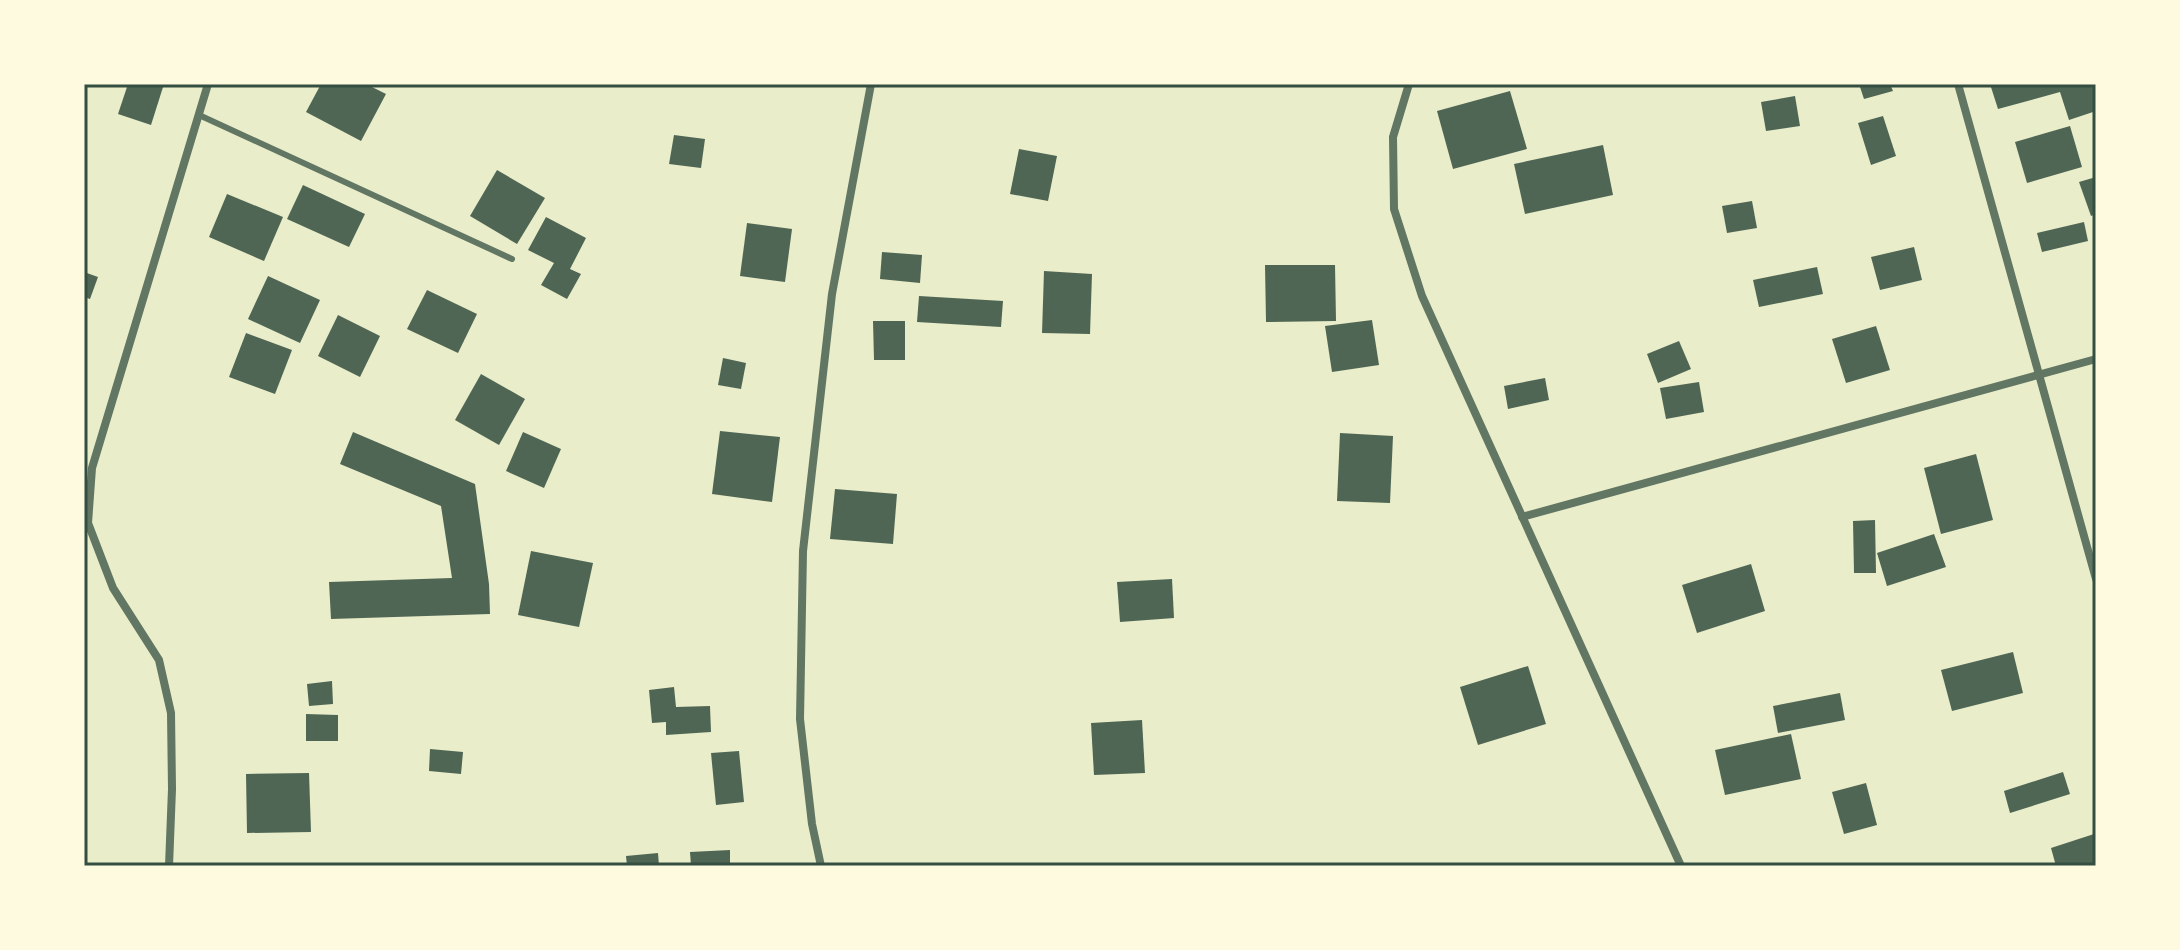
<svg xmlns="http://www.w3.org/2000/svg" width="2180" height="950" viewBox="0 0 2180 950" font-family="'Zilla Slab',serif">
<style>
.building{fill:#4f6655}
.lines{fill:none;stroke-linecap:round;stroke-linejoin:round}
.service{stroke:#617663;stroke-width:6}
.minor{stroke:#617663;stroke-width:8}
.neatline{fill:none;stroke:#344e41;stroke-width:3}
</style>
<rect width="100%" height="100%" fill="#e9edc9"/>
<g class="building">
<polygon points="128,84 164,84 151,125 118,114"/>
<polygon points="321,84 366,84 386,94 361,141 306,112"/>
<polygon points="1859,84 1890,84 1893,91 1864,99"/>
<polygon points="1990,84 2096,84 2096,111 2069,120 2060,92 1998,109"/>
<polygon points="1510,91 1527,149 1453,169 1437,111"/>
<polygon points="1795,96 1800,126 1766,131 1761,102"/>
<polygon points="1883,116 1896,156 1871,165 1858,123"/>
<polygon points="2070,126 2082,167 2027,183 2015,142"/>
<polygon points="674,135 705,139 701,168 669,164"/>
<polygon points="1603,145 1613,195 1525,214 1514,164"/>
<polygon points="1019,149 1057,156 1048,201 1010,194"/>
<polygon points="497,170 545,198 517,244 470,216"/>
<polygon points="2096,177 2096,214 2091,216 2079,182"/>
<polygon points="303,185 365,214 349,247 287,219"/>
<polygon points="227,194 283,217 264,261 209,237"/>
<polygon points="1752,201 1757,228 1727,233 1722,206"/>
<polygon points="546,217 586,238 570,269 581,274 567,299 541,285 554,263 528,250"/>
<polygon points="2084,222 2088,241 2042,252 2037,233"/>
<polygon points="747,223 792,229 785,282 740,276"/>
<polygon points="1914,247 1922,280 1880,290 1871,257"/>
<polygon points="882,252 922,255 920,283 880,279"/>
<polygon points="1265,265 1335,265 1336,321 1266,322"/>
<polygon points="1817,267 1823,294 1759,307 1753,280"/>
<polygon points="1044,271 1092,274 1090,334 1042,333"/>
<polygon points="84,272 98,277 90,299 84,297"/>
<polygon points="268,276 320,300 300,343 248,319"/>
<polygon points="427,290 477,314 458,353 407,329"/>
<polygon points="919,296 1003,301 1001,327 917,322"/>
<polygon points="338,315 380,336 360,377 318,356"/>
<polygon points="1372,320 1379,365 1332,372 1325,326"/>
<polygon points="873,321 905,321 905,360 874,360"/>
<polygon points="1876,326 1890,370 1846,383 1832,339"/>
<polygon points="246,333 292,350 275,394 229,377"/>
<polygon points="1679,341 1691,369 1658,383 1647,354"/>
<polygon points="723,358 746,363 741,389 718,385"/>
<polygon points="481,374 525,399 499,445 455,420"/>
<polygon points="1545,378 1549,400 1508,409 1504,386"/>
<polygon points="1699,382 1704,412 1666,419 1660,388"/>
<polygon points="720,431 780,437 772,502 712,494"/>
<polygon points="353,432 475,484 489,584 490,614 331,619 329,582 452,578 441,506 340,464"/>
<polygon points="523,432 561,449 544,488 506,471"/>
<polygon points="1340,433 1393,436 1390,503 1337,501"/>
<polygon points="1976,454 1993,520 1941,534 1924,468"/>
<polygon points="835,489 897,494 893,544 830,539"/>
<polygon points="1875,520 1876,573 1854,573 1853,521"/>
<polygon points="1934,534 1946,567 1887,586 1877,553"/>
<polygon points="531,551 593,563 579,627 518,615"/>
<polygon points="1751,564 1765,611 1697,633 1682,585"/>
<polygon points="1172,579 1174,618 1120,622 1117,582"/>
<polygon points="2013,652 2023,693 1952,711 1941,670"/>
<polygon points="1528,666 1546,724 1478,745 1460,687"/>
<polygon points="332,681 333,704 309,706 307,684"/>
<polygon points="674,687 676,707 710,706 711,732 666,735 666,722 652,723 649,690"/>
<polygon points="1840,693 1845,720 1778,733 1773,706"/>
<polygon points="306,714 338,715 338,741 306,741"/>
<polygon points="1142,720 1145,773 1094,775 1091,723"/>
<polygon points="1791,734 1801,779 1725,795 1715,750"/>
<polygon points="430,749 463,752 461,774 429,771"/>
<polygon points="739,751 744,802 716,805 711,753"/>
<polygon points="2063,772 2070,794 2010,813 2004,791"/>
<polygon points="309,773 311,832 247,833 246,774"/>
<polygon points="1866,783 1877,825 1844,834 1832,792"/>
<polygon points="2094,834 2096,866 2056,866 2051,848"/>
<polygon points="730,850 730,866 691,866 690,852"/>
<polygon points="658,853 659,866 627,866 626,856"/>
</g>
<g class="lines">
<polyline class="service" points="199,115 512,259"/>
<g class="minor">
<polyline points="1409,84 1393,137 1394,209 1422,296 1681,866"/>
<polyline points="1958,84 2096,579"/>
<polyline points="1522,517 2096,359"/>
<polyline points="169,866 172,789 171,713 159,660 113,588 88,523 92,468 208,84"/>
<polyline points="821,866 812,824 800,719 803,551 832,294 871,84"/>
</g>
</g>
<rect width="2180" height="950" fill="none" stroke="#fefae0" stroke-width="172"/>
<rect x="86" y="86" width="2008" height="778" class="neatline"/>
</svg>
